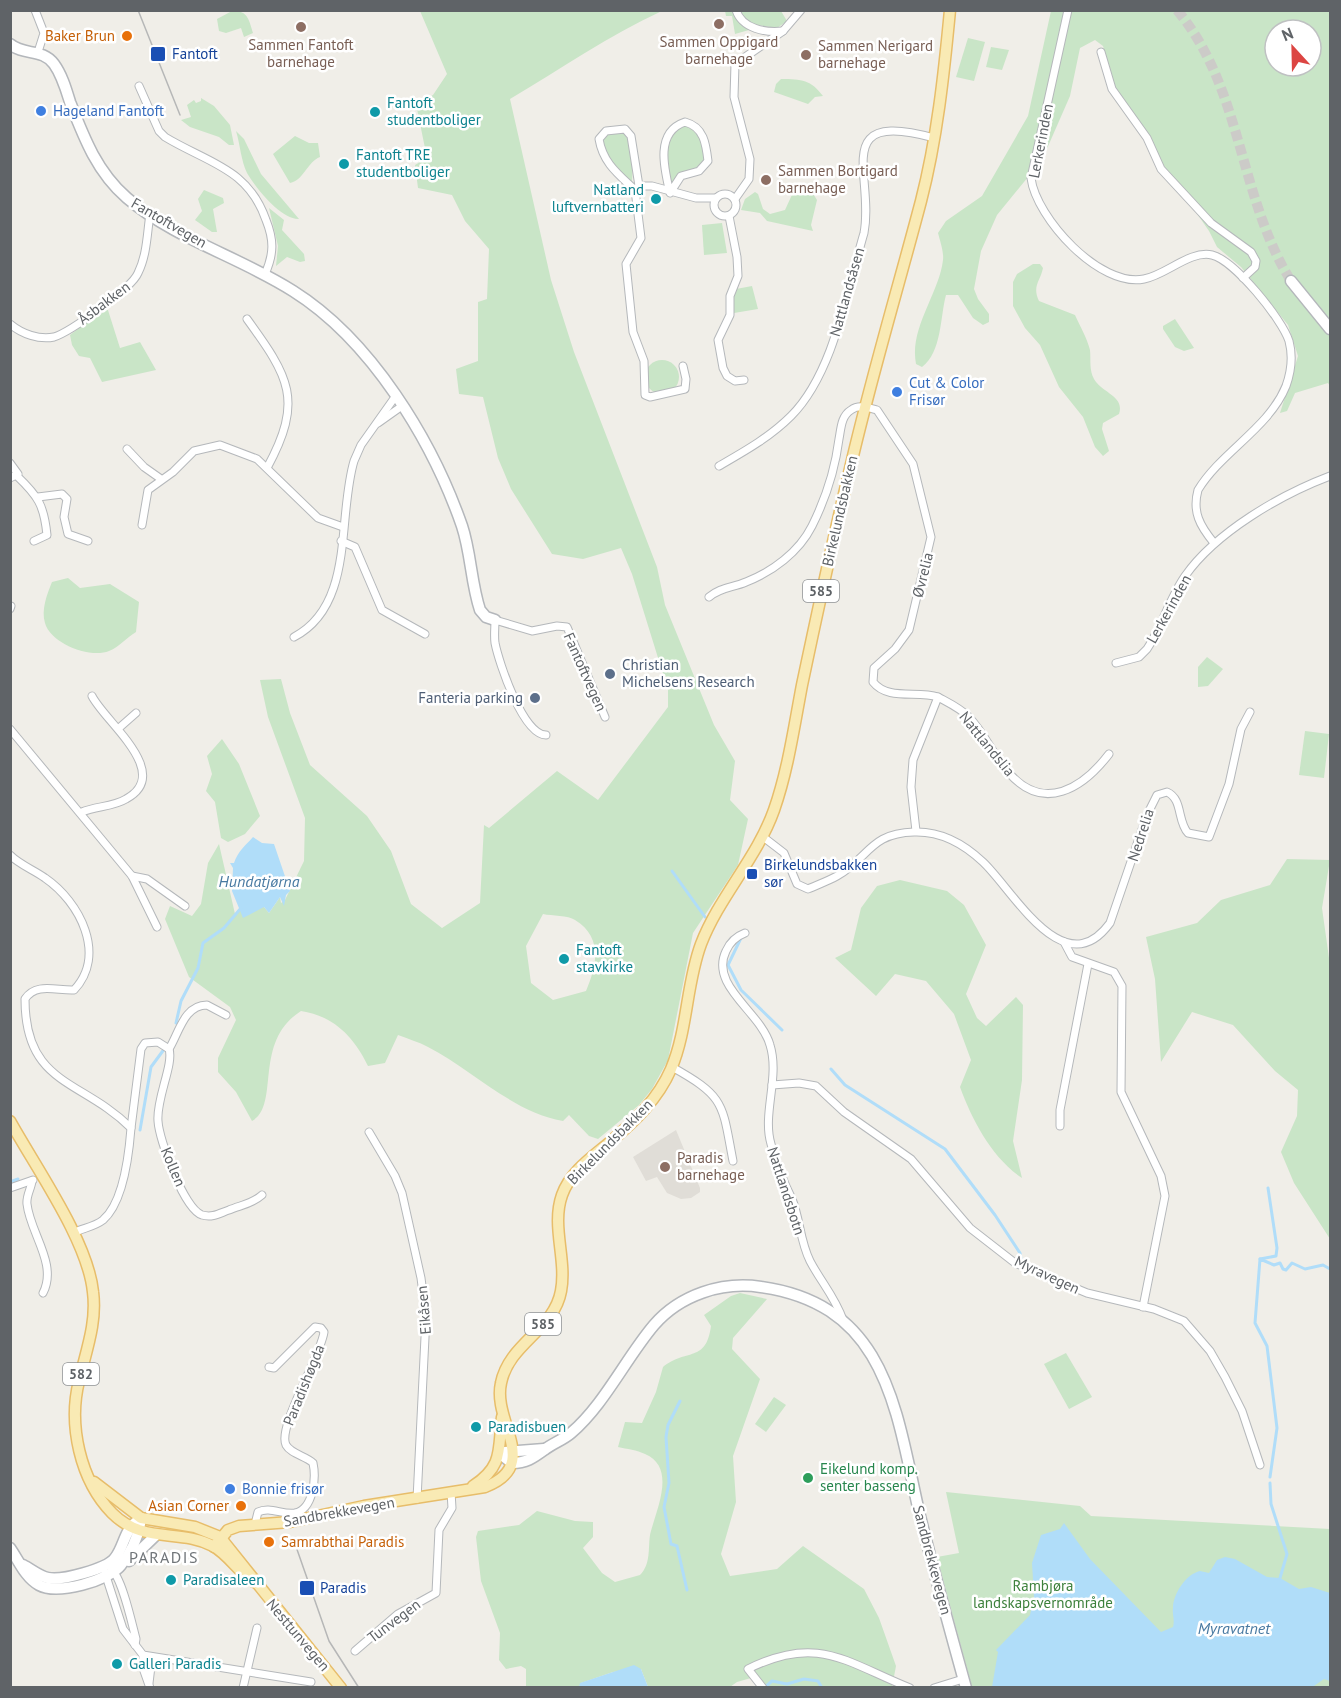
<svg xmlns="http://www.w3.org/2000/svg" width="1341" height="1698" viewBox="0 0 1341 1698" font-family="'PT Sans',sans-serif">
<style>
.education{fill:#e0ddd7}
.green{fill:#c9e5c7;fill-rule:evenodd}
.water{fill:#b0ddf9}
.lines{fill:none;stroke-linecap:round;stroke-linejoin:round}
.stream{stroke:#b0ddf9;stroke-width:3}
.secondary-tunnel{stroke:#cccbc8;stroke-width:10;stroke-dasharray:10 5;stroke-linecap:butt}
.street-casing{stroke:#b5b8bb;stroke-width:9}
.secondary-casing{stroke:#b4b7bb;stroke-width:13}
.primary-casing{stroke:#e7bd6a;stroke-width:13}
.street{stroke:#fff;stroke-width:7}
.secondary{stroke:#fff;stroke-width:10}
.primary{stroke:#f9eab4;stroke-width:10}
.tram{stroke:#b6b7b7;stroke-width:1.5}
.education-dot{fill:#8d6e63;stroke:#fff;stroke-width:2}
.food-dot{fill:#e8710a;stroke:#fff;stroke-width:2}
.transit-dot{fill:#1a4fb4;stroke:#fff;stroke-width:2}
.shop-dot{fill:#3f7fe0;stroke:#fff;stroke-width:2}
.culture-dot{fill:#0f9aa8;stroke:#fff;stroke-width:2}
.service-dot{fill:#5c6f8a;stroke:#fff;stroke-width:2}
.leisure-dot{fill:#2e9e5b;stroke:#fff;stroke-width:2}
.labels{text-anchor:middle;stroke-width:5;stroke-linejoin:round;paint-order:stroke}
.shield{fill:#fff;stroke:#8f9295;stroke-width:1.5}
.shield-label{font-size:14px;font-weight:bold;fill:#5f6367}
.food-label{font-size:15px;fill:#c56008;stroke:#fff;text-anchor:end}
.education-label{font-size:15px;fill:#785e54;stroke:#fff;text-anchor:start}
.transit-label{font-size:15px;fill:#164399;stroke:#fff;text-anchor:start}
.culture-label{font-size:15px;fill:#0d838f;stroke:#fff;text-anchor:start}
.shop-label{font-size:15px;fill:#366cbe;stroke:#fff;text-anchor:start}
.street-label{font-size:15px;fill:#5f6367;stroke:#fff}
.service-label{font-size:15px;fill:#4e5e75;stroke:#fff;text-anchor:start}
.leisure-label{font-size:15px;fill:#27864d;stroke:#fff;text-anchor:start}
.park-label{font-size:15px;fill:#3d813c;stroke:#fff}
.water-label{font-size:16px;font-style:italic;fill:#497aa2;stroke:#fff}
.neighbourhood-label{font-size:16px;letter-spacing:1.5px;fill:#707579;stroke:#fff}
</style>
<rect width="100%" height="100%" fill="#f0eee8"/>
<polygon class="education" points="676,1130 700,1188 700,1192 691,1198 681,1199 667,1193 657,1177 646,1181 633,1157"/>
<g class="green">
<path d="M232,11C248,10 249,20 253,33L244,37L241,28L226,33L219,31L217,19Z"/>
<path d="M420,11H662C609,35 561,69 510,99L551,280L574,352L657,567L665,605L714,725L735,761L730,800L748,819L738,865L693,933L668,1060L652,1089L639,1105L598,1139L589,1136L569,1115L563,1121C512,1112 473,1070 428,1047C419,1042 408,1039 398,1035L385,1063L368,1066C354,1037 334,1016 301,1011C252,1042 281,1105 252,1121L236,1092L218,1072V1058L236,1020L230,1007L189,977L165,919L170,906L192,916L201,904L208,863L219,844L235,914L241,908L264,907L269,913L280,897L281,903L285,900L304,861L305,818L268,717L260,680L281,679L290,713L310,765L367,816L391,851L411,904L442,928L480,903L484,825L489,828L557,771L598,800L668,707V690L632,574L621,548L583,559L552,554L511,489L498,458L483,397L459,394L456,369L478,361V302L487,299L489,249L465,221L452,195L418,188L415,165L427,158L416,104L433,95L447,74ZM543,914C552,916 568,915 575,920C603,937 597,965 586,991L553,1000L531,983L526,946Z"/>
<polygon points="725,11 781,11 787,21 777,28 750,24 749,30 735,34 732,16 726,16"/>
<path d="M1051,11H1330V386L1328,383L1295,393L1287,411L1280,413L1298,356L1288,325L1241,267L1217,247L1209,231L1164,166L1138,120L1116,92L1103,46L1095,40L1080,48L1070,96L1042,160L997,215L981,251L974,289L978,299L989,314V322L983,325L973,318L958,295H946C940,317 942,352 922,367L916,364C909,328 939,294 943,260C944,252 940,241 938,233L946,221L982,196L1028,116ZM1275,30H1311V66H1275Z"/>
<polygon points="968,38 985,42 974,81 956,77"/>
<polygon points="991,47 1009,50 1002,70 986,67"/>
<path d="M781,79C802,79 811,80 823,96L815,97L808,104L774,92L776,84Z"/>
<polygon points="201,98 214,106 230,125 234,145 229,145 219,137 190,127 181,120 191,117 187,105 194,100 196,103 201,101"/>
<path d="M683,125C698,130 705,143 705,159C696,172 684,171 670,185C666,165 665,146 675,127Z"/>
<path d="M236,131L244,139L261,174L299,219C281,220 255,187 247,173C241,161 240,144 236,131Z"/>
<path d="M623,132C634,146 633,167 632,184C618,170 603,158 602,138L607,133Z"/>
<path d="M295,136L309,143H318L320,157C307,162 304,180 290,183L273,154Z"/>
<polygon points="796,186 812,192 817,200 811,225 813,231 767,221 760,213 741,210 745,199 755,192 758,194 763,209 770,214 785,210"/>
<polygon points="204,190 223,198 224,203 213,209 217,232 212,232 195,220 202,211 198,199"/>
<polygon points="269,208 284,220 282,230 304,254 305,261 300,262 287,257 276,266 278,246"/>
<polygon points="722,223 727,253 704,255 702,225"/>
<path d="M1033,264H1040L1043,268C1040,282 1032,286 1039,301L1075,315C1080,326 1087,338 1090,350C1091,360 1089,370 1094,379C1102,393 1125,396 1119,414L1103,423L1102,429L1109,451L1103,456L1095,447L1083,417L1059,387L1040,345L1025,328L1013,306V282L1017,274Z"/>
<polygon points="752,286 758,309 734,313 732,301 736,289"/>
<polygon points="107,307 120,348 140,342 156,370 102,382 90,358 79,356 72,345 70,335"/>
<polygon points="1175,319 1194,348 1184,351 1175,347 1163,329 1163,326"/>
<circle cx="662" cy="377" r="17"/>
<path d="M68,578L80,588L110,584L139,602L136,632C127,637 118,648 109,651C90,659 50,643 45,623C41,610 47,594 52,582Z"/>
<polygon points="1207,657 1223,669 1208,686 1198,687 1198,667"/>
<polygon points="1305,731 1329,734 1324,778 1299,775"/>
<polygon points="222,739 239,764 260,816 245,834 228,842 221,838 215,802 206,791 212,774 207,756"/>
<polygon points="1287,859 1330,860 1322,908 1329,958 1330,993 1330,1239 1294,1183 1281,1152 1297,1116 1298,1090 1275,1071 1233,1025 1192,1012 1161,1062 1155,979 1146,937 1197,923 1221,900 1270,885"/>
<path d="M900,880L947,891L964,905L986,945L966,994L977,1018L986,1026L1016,997L1023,1005L1022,1080L1013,1141L1022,1178C992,1158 972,1120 960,1087L971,1060L954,1014L926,981L895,974L876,996L835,958L851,950L861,908L877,886Z"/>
<path d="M740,1293L767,1299L733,1338L732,1349L760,1379L733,1456L736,1502L721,1554L730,1576L777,1569L803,1546L864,1589L879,1618L896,1666L892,1687H761L751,1678L737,1682L730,1687H648L641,1669L613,1672L581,1683L579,1687H526V1669L521,1666L506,1669L499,1660L500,1633L481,1581L476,1537L478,1531L519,1525L537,1511L575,1521L593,1522V1537L583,1548L602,1573L615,1582L640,1575C651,1564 648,1548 650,1535C655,1512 678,1468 645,1454C637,1450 627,1449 618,1447L625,1422L642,1423L656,1392L663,1367C687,1348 706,1363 711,1326L704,1315L731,1296Z"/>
<polygon points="1066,1353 1092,1397 1069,1409 1044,1364"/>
<polygon points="774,1397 786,1405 766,1432 755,1424"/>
<polygon points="946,1492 1080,1506 1091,1516 1330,1529 1330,1687 972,1687 937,1557 959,1553"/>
</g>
<g class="water">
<path d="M253,837L262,843L274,844L290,891L286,895L284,906L280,897L269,913L264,907L243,918L232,891L233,868L230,863H234C238,851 246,845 253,837Z"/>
<path d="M1064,1523L1090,1559L1161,1632L1173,1627C1175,1619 1172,1615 1173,1608C1173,1594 1186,1574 1200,1571L1209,1573L1217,1560L1225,1557L1235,1559L1267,1577L1280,1578L1299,1589L1311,1587L1330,1593V1681L1324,1679L1311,1688L992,1687L998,1652L996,1650L1030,1615L1034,1597L1032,1563L1041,1535L1060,1529Z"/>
<polygon points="634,1665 641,1669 648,1687 579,1687 580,1683"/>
</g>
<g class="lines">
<g class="stream">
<polyline points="672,871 705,917"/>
<polyline points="741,938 728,965 741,990 782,1030"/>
<polyline points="176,1023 181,1001 198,968 203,943 224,928 241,908"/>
<polyline points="831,1069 845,1085 945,1149 995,1215 1020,1253 1022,1264"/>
<polyline points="140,1130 151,1067 165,1048"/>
<polyline points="10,1182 18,1179"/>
<polyline points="1260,1259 1276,1256 1277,1248 1268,1188"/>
<polyline points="680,1401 668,1425 666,1437 669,1483 664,1507 671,1544 677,1546 687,1590"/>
<polyline points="1270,1477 1277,1428 1267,1346 1255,1323 1260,1259 1274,1265 1280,1263 1283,1269 1286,1270 1292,1263 1305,1269 1323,1265 1330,1269"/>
<polyline points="1270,1483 1271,1504 1287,1554 1280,1578"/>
<polyline points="712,1688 730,1688"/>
<polyline points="764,1688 772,1681 787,1684 804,1679 818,1681 822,1688"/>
</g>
<path class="secondary-tunnel" d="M1177,10C1243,89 1238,196 1291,281"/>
<g class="street-casing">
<g id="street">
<polyline points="35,10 44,33 38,52"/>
<path d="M736,10C742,29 766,33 783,31"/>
<path d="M1068,10L1031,178C1036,218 1100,288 1144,279C1166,275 1190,250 1212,255C1234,260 1282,319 1289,341C1293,356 1291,372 1286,386C1269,428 1221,452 1198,490C1192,512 1200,526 1214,543"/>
<polyline points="1101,52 1112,89 1147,138 1161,169 1211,223 1251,252 1256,261 1255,267 1243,278"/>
<path d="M139,86L159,131L165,137C208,163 248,168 266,220C274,240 274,254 265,274"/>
<path d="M685,122C704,127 706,144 708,161L699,171L681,176L670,193C664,168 655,132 685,122Z"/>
<path d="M635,190C618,174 603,163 599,139L606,131L625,129L631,136L639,186"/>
<circle cx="725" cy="205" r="11"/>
<polyline points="735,199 749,179 750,159 734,97 735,64 783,31 801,10"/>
<polyline points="729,216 737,257 738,276 730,296 730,315 718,340 723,368 727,376 735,381 744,380"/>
<path d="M247,319C289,377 304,400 267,468"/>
<path d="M10,324C22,334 39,340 54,337C70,332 132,288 138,273C147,255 147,234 150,214"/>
<polyline points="683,366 686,379 685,389 650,397 645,395 644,361 633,332 626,264 641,238 635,190 639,186 652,186 696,198 716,198"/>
<polyline points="378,423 402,406"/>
<polyline points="127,449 144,467 161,479"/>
<polyline points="10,463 18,474 10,478"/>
<path d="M719,466C745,451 770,437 791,416C834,373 847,290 864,233C875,176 829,109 934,138"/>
<path d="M17,476C38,496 44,505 47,535L34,541"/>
<polyline points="38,497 62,494 67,499 64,517 68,534 88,541"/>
<polyline points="142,525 148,490 173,472 194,451 220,445 257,459 318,518 343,527"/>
<polyline points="341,541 355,547 382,610 425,634"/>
<path d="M709,597C721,587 732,588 746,582C772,572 799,552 812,526C826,498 835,470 839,439C841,429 841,416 851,410C859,404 869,408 877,410L913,464L931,537L909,630L895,649L874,668L873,682C888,701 917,690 938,697"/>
<polyline points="10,609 11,606"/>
<path d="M294,637C355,605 337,518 354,461L361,445L395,397"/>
<path d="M1116,663L1139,657L1147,649C1162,627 1169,599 1185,576C1216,532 1280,495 1330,476"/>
<polyline points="119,728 136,713"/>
<polyline points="10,729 132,876 157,927"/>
<path d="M546,735C523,735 499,663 495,643C494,636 495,627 495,620L532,631L557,626L567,627L605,717"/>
<path d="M82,812C96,806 113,807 126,799C174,773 104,721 92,696"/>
<path d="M916,831L911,787L913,760L938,697C949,703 960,708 969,717C985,734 994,756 1009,773C1044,813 1083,788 1109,754"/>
<path d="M762,836L784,853L797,884L808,889C817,885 828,881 837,876C869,858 870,833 914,832C941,831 964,844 983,862C1013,890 1064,986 1110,923L1147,815L1157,795L1167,792C1183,799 1177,821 1188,833L1209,837L1229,784L1241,729L1250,712"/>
<path d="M10,855C20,865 34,870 45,878C80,902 107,955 74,990C57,991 36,982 25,999C25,1086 82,1079 131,1128C129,1154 124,1202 103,1220C94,1227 83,1228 73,1233"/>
<polyline points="132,876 147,879 185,906"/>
<path d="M745,933C737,936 730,942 726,951C709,986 761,1012 770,1045C780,1077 762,1114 771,1144C776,1162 784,1183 792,1199C800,1219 800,1241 810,1261C821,1282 835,1297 843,1320"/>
<polyline points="1064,942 1072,957 1114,972 1122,986 1121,1092 1161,1176 1165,1196 1143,1307"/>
<path d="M169,1049C179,1033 184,1005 207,1005L226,1015"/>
<path d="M672,1067C726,1097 722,1104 733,1161"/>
<polyline points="772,1085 799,1083 816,1086 844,1112 911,1159 970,1228 1015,1263 1087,1293 1154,1309 1184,1321 1210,1351 1225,1377 1242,1411 1260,1465"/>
<polyline points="1060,1126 1060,1110 1088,964"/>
<path d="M131,1128L141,1049L145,1043L158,1042L169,1049C174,1064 156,1099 158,1121C159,1140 184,1209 202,1215C213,1218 220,1213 229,1210C241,1205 252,1204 262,1195"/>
<polyline points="369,1132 395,1176 402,1193 421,1278 426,1317 417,1499"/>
<path d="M32,1181C31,1189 26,1196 27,1204C30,1233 58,1264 43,1293"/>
<polyline points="10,1188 33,1180"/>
<path d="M255,1524L258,1512C270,1506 282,1515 295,1513C314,1509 316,1477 313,1463C306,1456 291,1454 286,1445C277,1427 321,1356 324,1332L321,1328L315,1327L274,1368L269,1367"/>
<path d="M111,1569C122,1577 132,1624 136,1639L135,1645"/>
<polyline points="105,1573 123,1629 143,1655 311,1682"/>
<polyline points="355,1651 398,1614 436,1593 439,1530 452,1508 451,1492"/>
<polyline points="143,1655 144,1671 150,1688"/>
<polyline points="149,1683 152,1658"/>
<polyline points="243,1688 257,1628"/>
<path d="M763,1688L748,1669C818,1634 845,1662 910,1688"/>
<polyline points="934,1688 963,1679"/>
</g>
</g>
<g class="secondary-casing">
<g id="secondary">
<path d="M10,44C24,56 42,48 54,64C62,75 66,89 70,102C84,138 97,172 127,198C175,239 240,257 293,291C371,340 432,440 462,526C471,553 471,583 480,610L486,617L495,620"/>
<polyline points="1291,281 1330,329"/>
<polyline points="505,1452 544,1449"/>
<path d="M499,1453L512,1463C526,1463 533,1458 544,1450C553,1443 563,1440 571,1433C604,1405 626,1358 654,1325C680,1295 722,1281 761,1287C889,1305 896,1413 920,1516C934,1573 950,1630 966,1688"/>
<path d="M10,1548C19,1561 25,1577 39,1585C57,1595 109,1581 121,1565C132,1551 139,1535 141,1518"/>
<polyline points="129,1561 156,1535"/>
<path d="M23,1565C31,1569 39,1576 48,1578C61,1581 107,1569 115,1558C124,1547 124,1531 136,1522"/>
</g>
</g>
<g class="primary-casing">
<g id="primary">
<path d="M10,1121C36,1168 88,1241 93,1292C97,1323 86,1351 79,1381C68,1425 80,1480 112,1513C144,1545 179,1528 213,1546C229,1555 239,1573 254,1582"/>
<polyline points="94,1482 141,1518 195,1527 220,1537 341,1688"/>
<path d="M473,1486C504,1466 498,1449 502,1417"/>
<path d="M214,1547L228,1530L239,1526L290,1522L364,1506L485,1487C542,1465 492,1422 501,1383C509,1343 554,1330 561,1291C567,1259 551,1226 562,1195C570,1172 592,1157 610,1142C635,1121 658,1099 671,1069C688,1029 686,984 701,944C719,897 757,858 774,810C788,770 794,727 802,685C817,614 832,543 849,473C870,381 897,292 921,201C937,139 944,74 950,10"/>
</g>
</g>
<use href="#street" class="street"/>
<use href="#secondary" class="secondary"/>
<use href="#primary" class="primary"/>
<g class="tram">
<polyline points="138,10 180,115"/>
<polyline points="293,1538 329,1641 359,1688"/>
</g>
</g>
<g class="education-dot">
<circle cx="719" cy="24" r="6"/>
<circle cx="301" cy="27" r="6"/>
<circle cx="806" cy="55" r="6"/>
<circle cx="766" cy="180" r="6"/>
<circle cx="665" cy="1167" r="6"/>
</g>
<g class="food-dot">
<circle cx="127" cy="36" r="6"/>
<circle cx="241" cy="1506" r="6"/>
<circle cx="269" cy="1542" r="6"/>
</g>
<g class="transit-dot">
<rect x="150" y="46" width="16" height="16" rx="3"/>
<rect x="746" y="868" width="12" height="12" rx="3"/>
<rect x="299" y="1580" width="16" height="16" rx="3"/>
</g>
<g class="shop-dot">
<circle cx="41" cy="111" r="6"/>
<circle cx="897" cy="392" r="6"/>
<circle cx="230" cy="1489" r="6"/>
</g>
<g class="culture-dot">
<circle cx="375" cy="112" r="6"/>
<circle cx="344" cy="164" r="6"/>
<circle cx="656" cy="199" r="6"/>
<circle cx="564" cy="959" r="6"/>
<circle cx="476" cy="1427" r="6"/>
<circle cx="171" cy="1580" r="6"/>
<circle cx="117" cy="1664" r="6"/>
</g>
<g class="service-dot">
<circle cx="610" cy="674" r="6"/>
<circle cx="535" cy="698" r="6"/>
</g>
<circle class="leisure-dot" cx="808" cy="1478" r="6"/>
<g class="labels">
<g class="shield">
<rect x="803" y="580" width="36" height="22" rx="4.5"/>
<rect x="525" y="1313" width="36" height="22" rx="4.5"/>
<rect x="63" y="1363" width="36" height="22" rx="4.5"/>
</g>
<g class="shield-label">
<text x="821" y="596">585</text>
<text x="543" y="1329">585</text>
<text x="81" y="1379">582</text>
</g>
<g class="food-label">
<text x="115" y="41">Baker Brun</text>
<text x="229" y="1511">Asian Corner</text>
<text x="281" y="1547" text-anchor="start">Samrabthai Paradis</text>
</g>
<g class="education-label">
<text x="719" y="47" text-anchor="middle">Sammen Oppigard<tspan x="719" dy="17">barnehage</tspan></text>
<text x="301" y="50" text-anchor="middle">Sammen Fantoft<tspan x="301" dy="17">barnehage</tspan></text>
<text x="818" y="51">Sammen Nerigard<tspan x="818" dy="17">barnehage</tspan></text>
<text x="778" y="176">Sammen Bortigard<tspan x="778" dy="17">barnehage</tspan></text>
<text x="677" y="1163">Paradis<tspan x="677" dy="17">barnehage</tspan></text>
</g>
<g class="transit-label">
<text x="172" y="59">Fantoft</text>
<text x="764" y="870">Birkelundsbakken<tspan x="764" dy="17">sør</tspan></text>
<text x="320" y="1593">Paradis</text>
</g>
<g class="culture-label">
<text x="387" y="108">Fantoft<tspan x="387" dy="17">studentboliger</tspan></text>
<text x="356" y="160">Fantoft TRE<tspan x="356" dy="17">studentboliger</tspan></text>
<text x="644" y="195" text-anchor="end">Natland<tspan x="644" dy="17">luftvernbatteri</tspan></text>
<text x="576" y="955">Fantoft<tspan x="576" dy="17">stavkirke</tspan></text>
<text x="488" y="1432">Paradisbuen</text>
<text x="183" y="1585">Paradisaleen</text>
<text x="129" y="1669">Galleri Paradis</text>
</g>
<g class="shop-label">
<text x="53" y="116">Hageland Fantoft</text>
<text x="909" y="388">Cut &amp; Color<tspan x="909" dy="17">Frisør</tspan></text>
<text x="242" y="1494">Bonnie frisør</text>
</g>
<g class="street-label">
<text transform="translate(1041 141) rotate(-79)" y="5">Lerkerinden</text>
<text transform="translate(169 223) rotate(30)" y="5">Fantoftvegen</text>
<text transform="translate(847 292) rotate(-74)" y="5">Nattlandsåsen</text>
<text transform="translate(104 303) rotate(-37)" y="5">Åsbakken</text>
<text transform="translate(840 511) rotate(-77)" y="5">Birkelundsbakken</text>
<text transform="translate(923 575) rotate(-76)" y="5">Øvrelia</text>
<text transform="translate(1169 609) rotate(-61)" y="5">Lerkerinden</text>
<text transform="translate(585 672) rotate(66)" y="5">Fantoftvegen</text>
<text transform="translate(987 744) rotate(51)" y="5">Nattlandslia</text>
<text transform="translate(1141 835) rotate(-72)" y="5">Nedrelia</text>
<text transform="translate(610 1142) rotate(-45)" y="5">Birkelundsbakken</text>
<text transform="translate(173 1167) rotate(67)" y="5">Kollen</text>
<text transform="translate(786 1191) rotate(72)" y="5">Nattlandsbotn</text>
<text transform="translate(1047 1275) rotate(25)" y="5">Myravegen</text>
<text transform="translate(424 1310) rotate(-95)" y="5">Eikåsen</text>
<text transform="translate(304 1385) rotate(-68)" y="5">Paradishøgda</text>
<text transform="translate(339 1512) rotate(-10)" y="5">Sandbrekkevegen</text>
<text transform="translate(932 1560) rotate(75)" y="5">Sandbrekkevegen</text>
<text transform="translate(394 1621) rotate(-37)" y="5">Tunvegen</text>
<text transform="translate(298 1635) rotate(50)" y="5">Nesttunvegen</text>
</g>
<g class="service-label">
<text x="622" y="670">Christian<tspan x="622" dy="17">Michelsens Research</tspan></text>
<text x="523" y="703" text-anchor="end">Fanteria parking</text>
</g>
<g class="leisure-label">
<text x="820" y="1474">Eikelund komp.<tspan x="820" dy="17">senter basseng</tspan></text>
</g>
<g class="park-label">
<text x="1043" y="1591">Rambjøra<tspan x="1043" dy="17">landskapsvernområde</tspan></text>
</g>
<g class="water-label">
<text x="259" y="887">Hundatjørna</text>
<text x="1234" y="1634">Myravatnet</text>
</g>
<g class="neighbourhood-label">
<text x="164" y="1563">PARADIS</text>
</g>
</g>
<rect width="1341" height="1698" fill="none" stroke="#5f6367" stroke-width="24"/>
<g transform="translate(1293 48) rotate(338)"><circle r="28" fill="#ffffff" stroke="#bfc1c2" stroke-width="1.5"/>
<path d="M0-4.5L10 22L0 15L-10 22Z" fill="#dc4542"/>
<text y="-9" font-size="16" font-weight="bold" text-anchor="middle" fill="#5f6367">N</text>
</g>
</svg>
